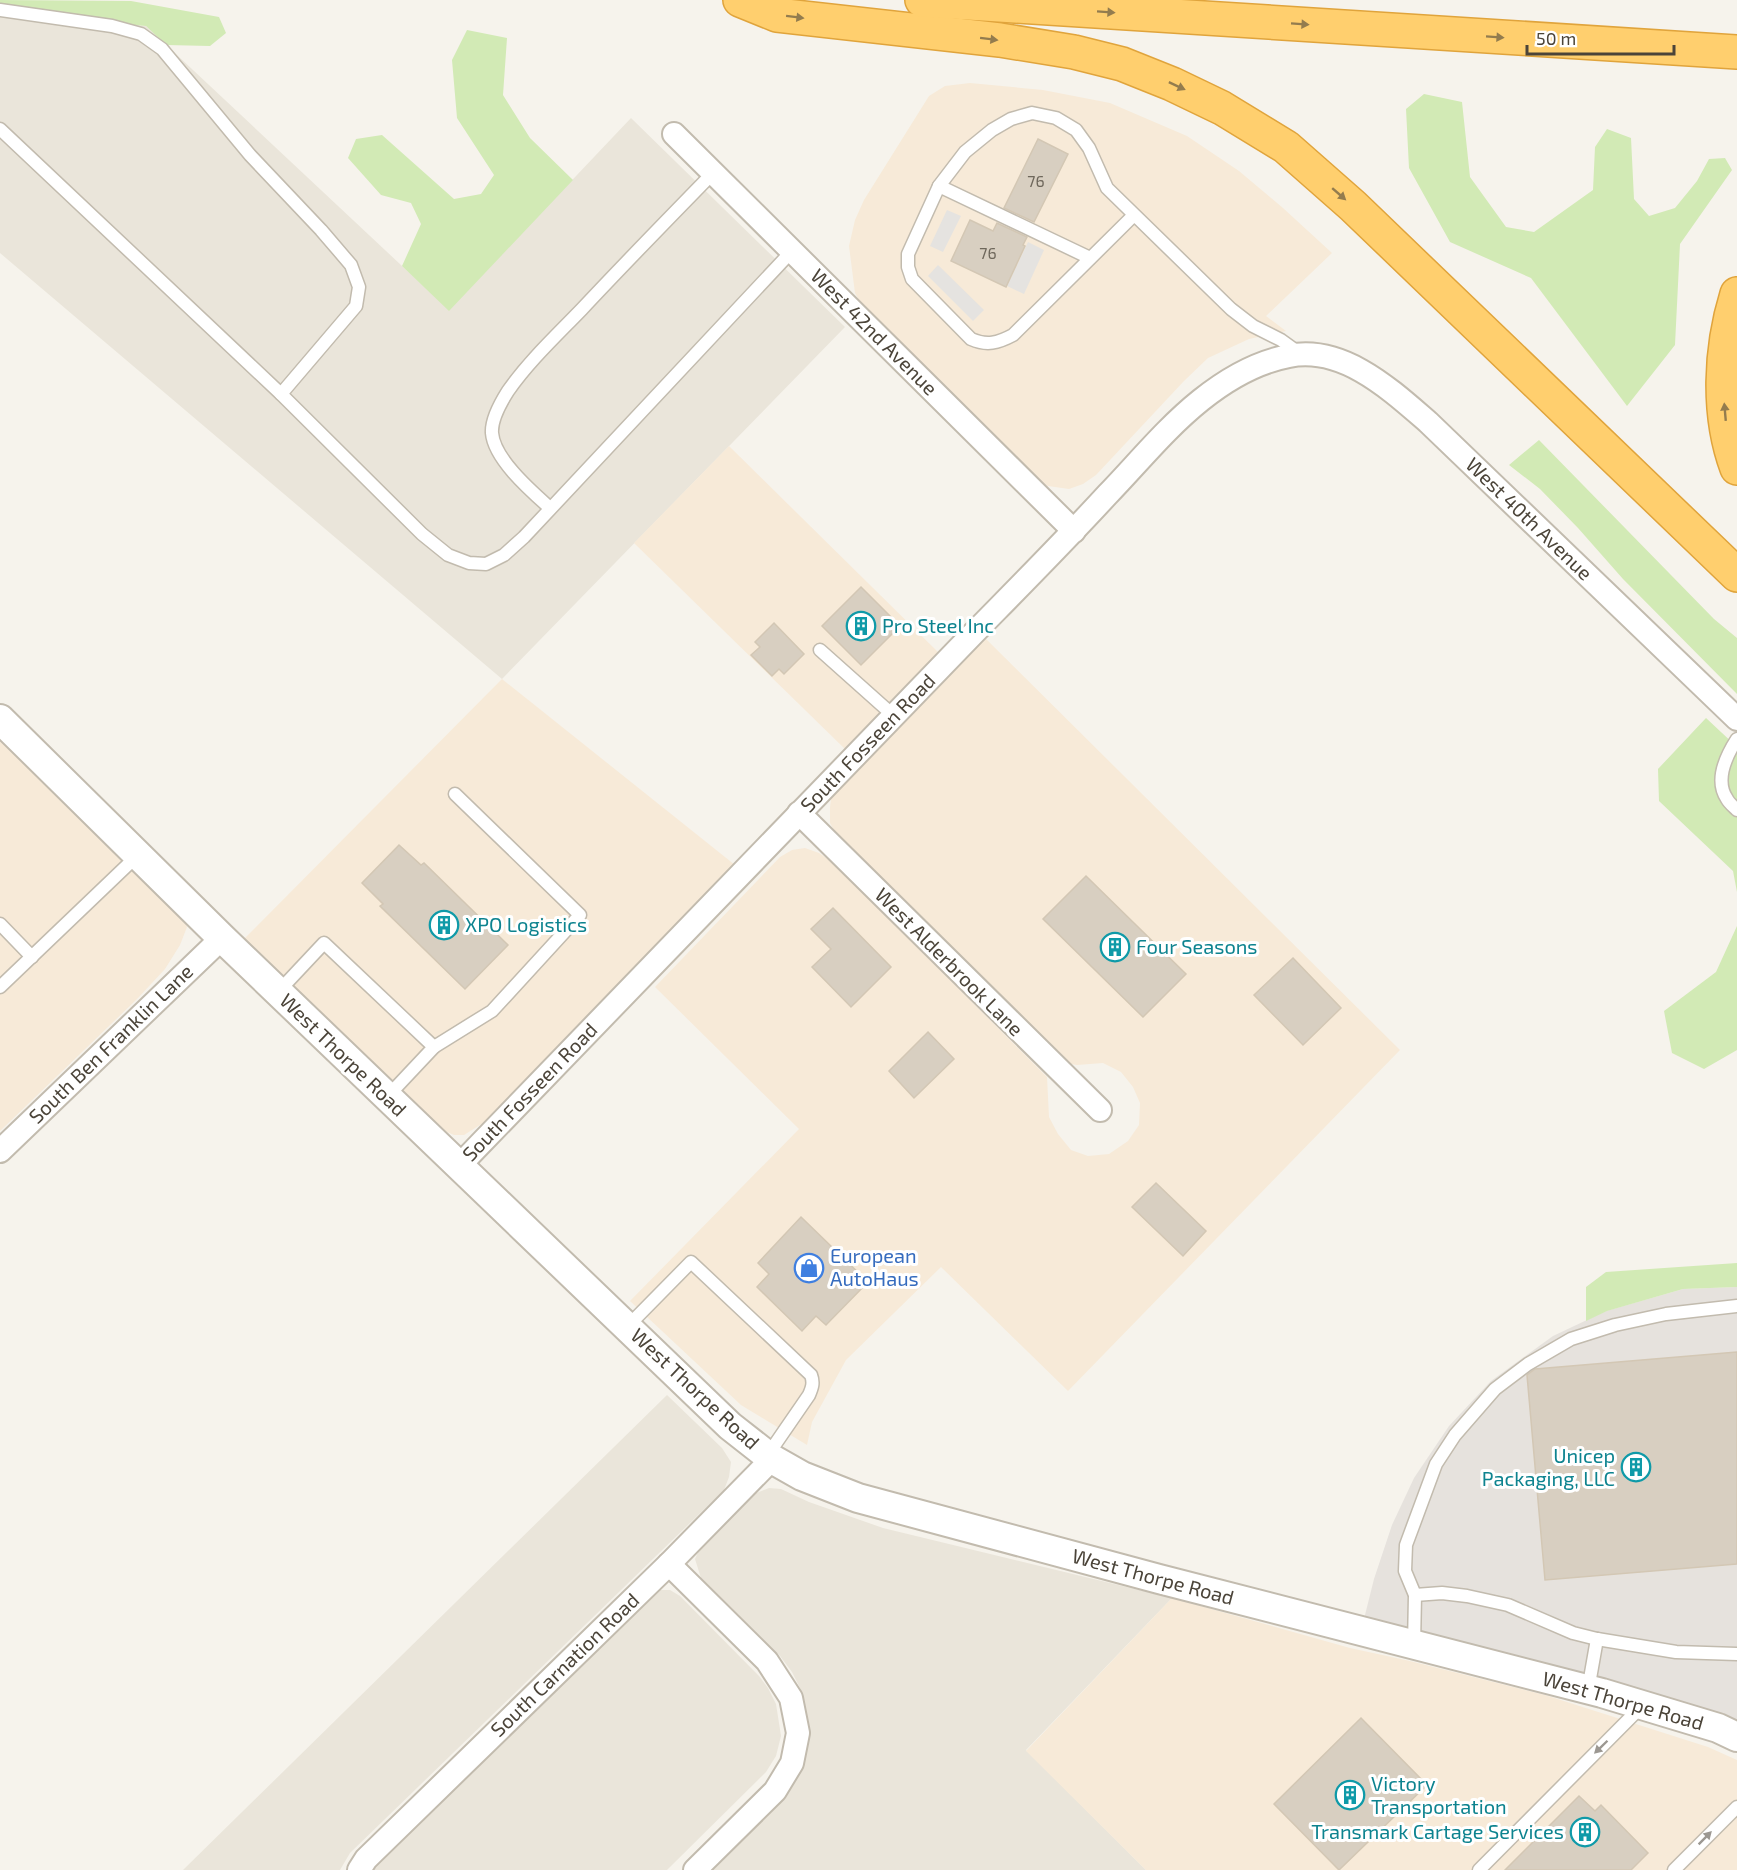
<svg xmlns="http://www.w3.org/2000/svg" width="1737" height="1870" viewBox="0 0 1737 1870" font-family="'Exo 2',sans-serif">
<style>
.residential{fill:#eae5da}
.commercial{fill:#f7ead8}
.industrial{fill:#e6e2dd}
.green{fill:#d2eab5}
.parking{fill:#e5e3e0}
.building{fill:#d8cfc1;stroke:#d3c7b4;stroke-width:1.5}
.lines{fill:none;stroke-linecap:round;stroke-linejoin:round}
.service-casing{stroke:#c2bbae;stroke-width:15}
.minor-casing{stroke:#c2bbae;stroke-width:26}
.tertiary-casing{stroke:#c2bbae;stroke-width:32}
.motorway-casing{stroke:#e0a43c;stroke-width:36}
.service{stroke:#fff;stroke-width:12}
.minor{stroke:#fff;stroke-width:22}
.tertiary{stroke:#fff;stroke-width:28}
.motorway{stroke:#ffcf6e;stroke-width:33}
.oneway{fill:#937c4e}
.oneway2{fill:#9c9892}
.labels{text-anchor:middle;stroke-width:6;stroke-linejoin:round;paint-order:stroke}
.number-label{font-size:16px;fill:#6e675b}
.street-label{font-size:20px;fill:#4b4439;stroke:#fff}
.culture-label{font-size:20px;fill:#0d838f;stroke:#fff;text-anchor:start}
.shop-label{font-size:20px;fill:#366cbe;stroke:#fff;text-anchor:start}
</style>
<rect width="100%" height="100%" fill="#f6f3ec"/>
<g class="residential">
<polygon points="0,13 146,26 449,310 631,118 845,327 502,679 0,253"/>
<polygon points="667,1395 722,1448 731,1462 729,1477 724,1490 350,1853 340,1870 183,1870"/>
<polygon points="769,1488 781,1489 809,1502 883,1528 1172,1598 1026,1750 1146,1870 709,1870 779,1802 791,1786 803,1765 807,1749 808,1729 806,1710 802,1692 792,1672 780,1656 701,1578 695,1559 700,1548 754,1494"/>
<polygon points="660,1590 670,1590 680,1596 759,1676 768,1688 776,1704 781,1736 776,1756 766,1772 667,1870 371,1870"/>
</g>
<g class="commercial">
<polygon points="970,83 1043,90 1110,103 1187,136 1239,171 1283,208 1332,253 1266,316 1286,331 1249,339 1208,358 1184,381 1096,475 1083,484 1069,489 1048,486 1031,480 863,308 855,293 849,246 855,220 864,200 929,96 945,86"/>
<polygon points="729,446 940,654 846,750 634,543"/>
<polygon points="983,636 1400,1050 1068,1391 941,1267 846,1360 812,1422 807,1445 741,1405 630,1301 799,1129 655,987 780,857 792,850 805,848 819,853 832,862 1047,1077 1049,1117 1058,1134 1071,1150 1088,1156 1109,1154 1128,1141 1139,1125 1140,1103 1133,1087 1121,1072 1103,1063 1077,1065 1065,1063 837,836 830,823 830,807 832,791"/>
<polygon points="502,679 735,865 483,1123 464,1135 454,1135 433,1126 240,943"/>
<polygon points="0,735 183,915 187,927 180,945 165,969 137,999 0,1131"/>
<polygon points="1172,1598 1350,1648 1410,1661 1545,1695 1708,1747 1737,1760 1737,1870 1146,1870 1026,1751"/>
</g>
<polygon class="industrial" points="1737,1287 1737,1727 1363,1623 1374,1579 1392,1525 1414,1478 1449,1426 1491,1381 1553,1336 1606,1311 1683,1289"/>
<g class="green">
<polygon points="0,0 131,1 219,17 226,33 210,46 166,45 146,26 0,13"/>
<polygon points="467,30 507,38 503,95 530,138 573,180 449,311 402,266 421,224 411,203 381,195 348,158 356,139 382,135 454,199 481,194 494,175 457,118 452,60"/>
<polygon points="1424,94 1462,102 1470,177 1506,227 1534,232 1593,190 1595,147 1607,129 1631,138 1634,199 1649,216 1675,208 1697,181 1709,159 1725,158 1732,170 1680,244 1675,345 1627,406 1531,278 1450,242 1409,168 1406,109"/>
<polygon points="1539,440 1714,619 1737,638 1737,694 1623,579 1578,528 1540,489 1509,465"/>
<polygon points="1706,718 1737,747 1737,892 1733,871 1659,801 1658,769"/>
<polygon points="1737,926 1737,1050 1704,1069 1672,1053 1664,1011 1716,972"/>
<polygon points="1737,1263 1737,1287 1683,1289 1607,1311 1586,1321 1586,1287 1606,1272"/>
</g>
<g class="parking">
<polygon points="947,210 961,216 943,252 930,246"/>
<polygon points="1028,242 1044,250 1024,294 1007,286"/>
<polygon points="938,265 984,310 973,321 928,276"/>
</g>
<g class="building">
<polygon points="1038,139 1068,154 1034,222 1004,208"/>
<polygon points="970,220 993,231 997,223 1027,237 1023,245 1025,246 1006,287 951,261"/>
<polygon points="861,587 900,626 861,665 822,626"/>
<polygon points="774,623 804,654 784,674 779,669 772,676 751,655 760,647 755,642"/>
<polygon points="399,845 421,865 424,863 508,945 465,989 380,906 383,904 362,883"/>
<polygon points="1086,876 1186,974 1143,1017 1043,919"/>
<polygon points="833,908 891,967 851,1007 812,967 831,949 811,929"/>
<polygon points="1293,958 1341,1008 1303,1045 1254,995"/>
<polygon points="928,1032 954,1059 914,1098 889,1071"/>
<polygon points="1156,1183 1206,1231 1183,1256 1132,1207"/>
<polygon points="801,1217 868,1282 826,1325 816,1316 802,1331 757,1287 769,1274 758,1263"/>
<polygon points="1737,1352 1737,1564 1545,1580 1527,1375 1535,1369"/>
<polygon points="1361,1718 1427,1785 1339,1870 1274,1804"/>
<polygon points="1579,1796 1595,1811 1601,1805 1648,1853 1631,1870 1505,1870"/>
</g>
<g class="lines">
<g class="service-casing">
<g id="service">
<polyline points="0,10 112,26 141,34 162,49 250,155 321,230 351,265 359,287 356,306 281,394"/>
<polyline points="0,129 281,394 422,534 448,555 469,563 486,564 504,555 524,537 792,251"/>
<polyline points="939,186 1090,258"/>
<path d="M1134,215L1013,335C998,343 987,346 971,339L912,279L908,267V254L939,186L965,152L992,130L1011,119L1032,113L1056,118L1076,130L1089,148L1107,188L1231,309L1253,326L1281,340L1299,353"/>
<path d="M550,508C531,491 494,459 492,433C491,419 501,402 508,391C529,361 557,335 582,309C625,263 669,218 713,173"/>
<polyline points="820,650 894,716"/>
<path d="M1737,739C1726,756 1714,780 1727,799C1729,803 1734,807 1737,810"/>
<polyline points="0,924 32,957"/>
<polyline points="0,987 138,855"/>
<polyline points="278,992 324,943 434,1047 387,1097"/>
<polyline points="434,1047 492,1011 580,915 455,794"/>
<path d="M627,1327L691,1262L811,1375C814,1383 812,1388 809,1395L767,1456"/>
<polyline points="1415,1595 1442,1593 1467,1596 1508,1605 1573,1633 1597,1639 1676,1652 1737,1654"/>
<polyline points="1414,1645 1415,1595 1405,1571 1406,1545 1436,1464 1455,1435 1495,1389 1528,1364 1571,1339 1615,1325 1666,1314 1737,1306"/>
<polyline points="1588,1690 1597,1639"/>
<polyline points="1479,1870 1642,1706"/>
<polyline points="1674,1870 1737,1807"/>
</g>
</g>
<g class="minor-casing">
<g id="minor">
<polyline points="674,134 1074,531"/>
<polyline points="799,813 1100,1110"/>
<polyline points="0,1151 222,938"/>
<path d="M459,1166C628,990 798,815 968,639C1015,591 1062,544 1107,495C1138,463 1166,428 1201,400C1226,380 1257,362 1289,356C1343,345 1391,390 1428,422L1737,719"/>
<polyline points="669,1564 767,1661 791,1698 798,1733 792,1763 775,1791 695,1870"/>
<polyline points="359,1870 366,1859 669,1564 772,1459"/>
</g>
</g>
<g class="tertiary-casing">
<polyline id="tertiary" points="0,719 222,938 730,1426 772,1459 802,1476 858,1498 1159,1579 1602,1693 1718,1728 1737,1737"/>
</g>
<g class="motorway-casing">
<g id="motorway">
<polyline points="740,0 777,15 1000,40 1074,52 1122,64 1172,84 1222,108 1286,147 1353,206 1737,575"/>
<polyline points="922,0 1737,52"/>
<path d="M1737,294C1720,349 1717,414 1737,468"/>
</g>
</g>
<use href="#service" class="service"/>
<use href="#minor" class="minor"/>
<use href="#tertiary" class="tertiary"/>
<use href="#motorway" class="motorway"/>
</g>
<defs><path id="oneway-solid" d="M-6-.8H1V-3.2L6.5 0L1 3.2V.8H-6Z" transform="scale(1.5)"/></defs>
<g class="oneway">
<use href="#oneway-solid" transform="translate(1106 12) rotate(4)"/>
<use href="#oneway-solid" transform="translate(795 17) rotate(7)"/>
<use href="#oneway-solid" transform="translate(1300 24) rotate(4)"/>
<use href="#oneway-solid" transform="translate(1495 37) rotate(4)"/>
<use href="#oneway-solid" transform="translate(989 39) rotate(7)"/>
<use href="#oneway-solid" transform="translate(1177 86) rotate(25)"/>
<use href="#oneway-solid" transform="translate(1339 194) rotate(41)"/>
<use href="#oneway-solid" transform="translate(1725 412) rotate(-95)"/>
</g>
<g class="oneway2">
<use href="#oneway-solid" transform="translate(1601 1747) rotate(136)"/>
<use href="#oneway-solid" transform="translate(1705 1838) rotate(-45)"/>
</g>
<defs>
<g id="building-ring" transform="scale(1.5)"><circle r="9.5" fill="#fff" stroke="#0f9aa8" stroke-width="1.5"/><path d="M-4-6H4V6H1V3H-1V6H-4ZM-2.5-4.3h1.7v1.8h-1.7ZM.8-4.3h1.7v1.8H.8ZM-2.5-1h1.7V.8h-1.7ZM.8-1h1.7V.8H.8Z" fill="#0f9aa8"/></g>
<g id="shop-ring" transform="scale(1.5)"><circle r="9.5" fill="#fff" stroke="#3f7fe0" stroke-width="1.5"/><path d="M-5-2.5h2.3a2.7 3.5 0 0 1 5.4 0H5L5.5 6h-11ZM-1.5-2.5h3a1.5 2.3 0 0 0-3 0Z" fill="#3f7fe0"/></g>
</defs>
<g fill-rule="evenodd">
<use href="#building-ring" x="861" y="626"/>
<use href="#building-ring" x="444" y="925"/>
<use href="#building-ring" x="1115" y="947"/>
<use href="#shop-ring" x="809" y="1268"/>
<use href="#building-ring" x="1636" y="1467"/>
<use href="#building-ring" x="1350" y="1795"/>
<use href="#building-ring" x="1585" y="1832"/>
</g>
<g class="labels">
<g class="number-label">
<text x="1036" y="187">76</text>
<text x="988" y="259">76</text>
</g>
<g class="street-label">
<text transform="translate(874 332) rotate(45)" y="7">West 42nd Avenue</text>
<text transform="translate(1529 519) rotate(44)" y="7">West 40th Avenue</text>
<text transform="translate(868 743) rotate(-46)" y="7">South Fosseen Road</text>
<text transform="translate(949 962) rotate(45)" y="7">West Alderbrook Lane</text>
<text transform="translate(111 1044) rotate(-44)" y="7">South Ben Franklin Lane</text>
<text transform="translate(343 1055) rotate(44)" y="7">West Thorpe Road</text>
<text transform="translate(530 1092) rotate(-46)" y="7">South Fosseen Road</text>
<text transform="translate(695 1389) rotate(43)" y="7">West Thorpe Road</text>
<text transform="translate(1153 1577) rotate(15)" y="7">West Thorpe Road</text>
<text transform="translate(565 1665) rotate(-44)" y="7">South Carnation Road</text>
<text transform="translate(1623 1701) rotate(16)" y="7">West Thorpe Road</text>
</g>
<g class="culture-label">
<text x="882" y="633">Pro Steel Inc</text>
<text x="465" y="932">XPO Logistics</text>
<text x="1136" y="954">Four Seasons</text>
<text x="1615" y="1463" text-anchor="end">Unicep<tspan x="1615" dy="23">Packaging, LLC</tspan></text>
<text x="1371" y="1791">Victory<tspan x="1371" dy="23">Transportation</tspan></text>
<text x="1564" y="1839" text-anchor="end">Transmark Cartage Services</text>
</g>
<g class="shop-label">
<text x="830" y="1263">European<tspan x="830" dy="23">AutoHaus</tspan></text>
</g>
</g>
<path d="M1527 45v9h147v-9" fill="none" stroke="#4b4439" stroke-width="3"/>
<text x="1536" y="45" font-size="18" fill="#4b4439" stroke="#ffffff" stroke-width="4.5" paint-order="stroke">50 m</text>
</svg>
